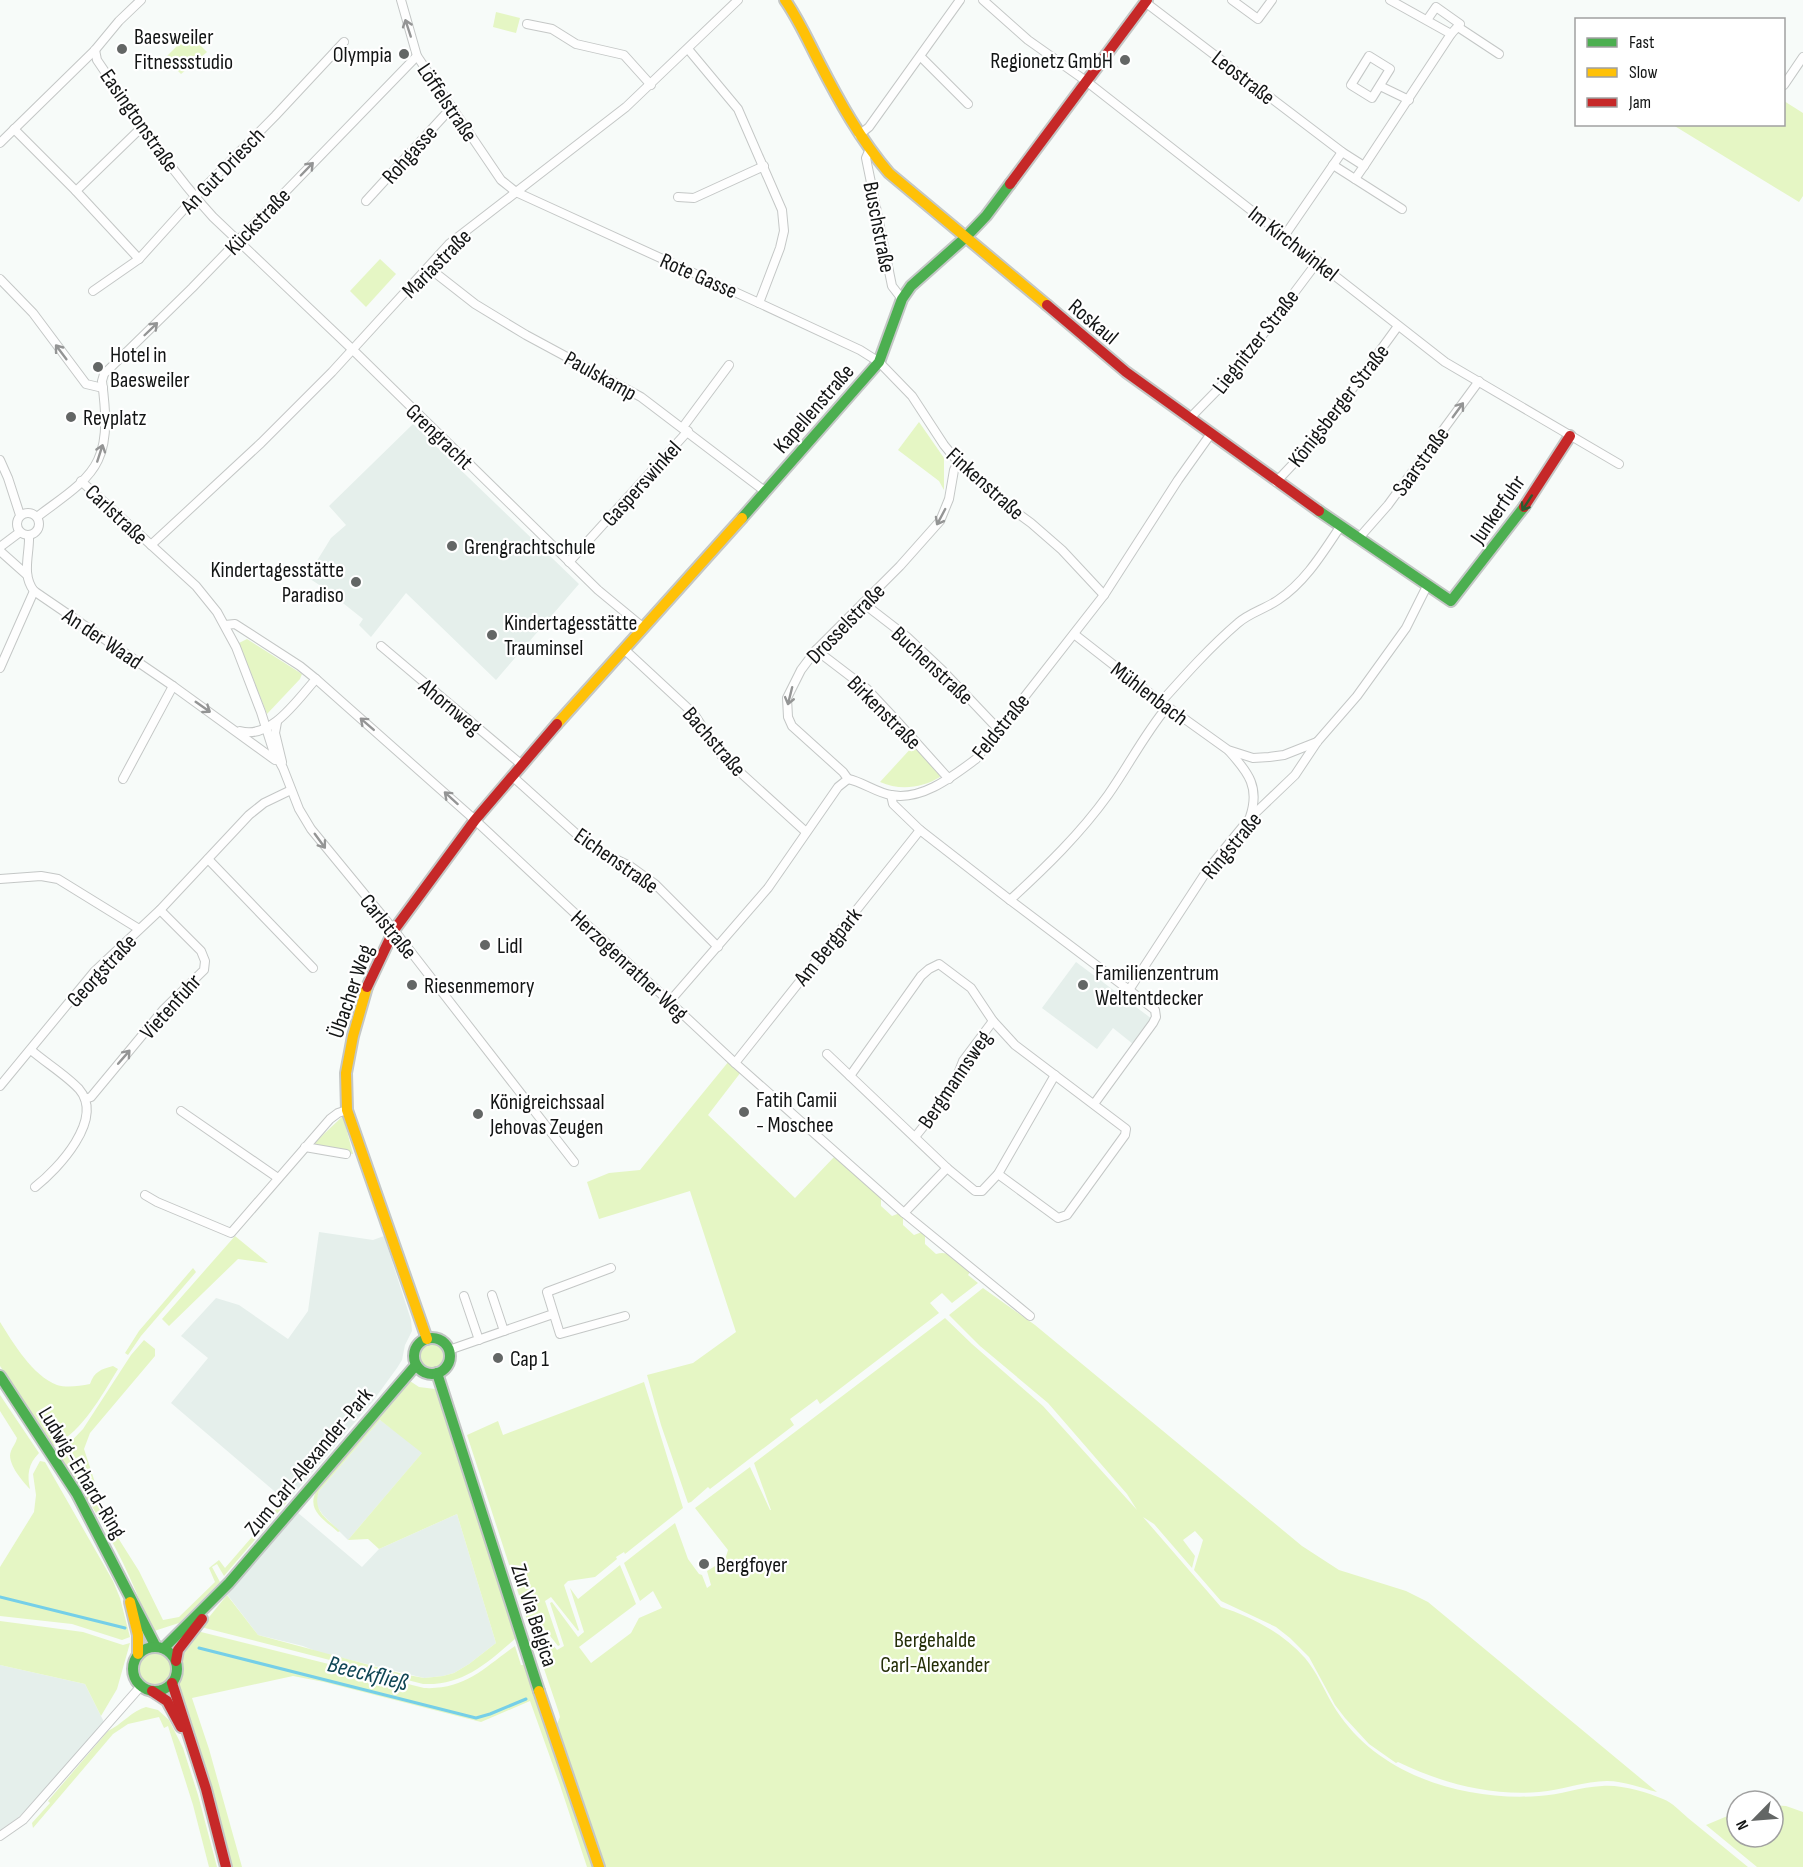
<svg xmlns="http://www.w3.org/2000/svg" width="1803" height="1867" viewBox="0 0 1803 1867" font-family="'Sofia Sans Condensed',sans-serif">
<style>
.built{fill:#e5efeb}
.green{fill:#e5f6c4}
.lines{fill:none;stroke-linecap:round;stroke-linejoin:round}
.stream{stroke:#75cfe8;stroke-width:3}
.street-casing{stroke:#c4c7c6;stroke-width:10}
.fast-casing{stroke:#c4c7c6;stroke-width:14}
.slow-casing{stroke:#c4c7c6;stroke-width:14}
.jam-casing{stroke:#c4c7c6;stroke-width:14}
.street{stroke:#fefefe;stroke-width:8}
.fast{stroke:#4caf50;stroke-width:10}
.slow{stroke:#ffc107;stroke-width:10}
.jam{stroke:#c62828;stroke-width:10}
.oneway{stroke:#949595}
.oneway2{stroke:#2d5a30}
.poi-dot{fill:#636665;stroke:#fff;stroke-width:2}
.labels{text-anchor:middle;stroke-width:4.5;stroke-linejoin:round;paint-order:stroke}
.poi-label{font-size:22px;fill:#131515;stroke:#fff;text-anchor:start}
.street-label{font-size:22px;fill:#131515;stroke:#fff}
.park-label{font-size:22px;fill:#252f09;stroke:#fff}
.water-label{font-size:24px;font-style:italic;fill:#0f4554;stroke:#fff}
</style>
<rect width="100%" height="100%" fill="#f7fbf9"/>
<g class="built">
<polygon points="413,424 579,584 496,680 406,593 371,637 359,625 363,619 324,588 307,577 331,538 346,525 329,506"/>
<polygon points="1076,962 1152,1019 1133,1044 1113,1028 1097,1049 1042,1008"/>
<polygon points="319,1232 373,1240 384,1236 411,1320 412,1331 405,1345 402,1360 397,1368 373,1401 287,1502 171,1403 208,1358 181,1336 216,1298 239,1305 288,1339 308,1311"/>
<polygon points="380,1420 423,1452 348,1540 323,1515 317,1506 316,1500 319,1491"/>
<polygon points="297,1512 362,1567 379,1549 457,1514 496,1643 469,1664 454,1673 443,1676 424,1678 318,1652 303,1646 258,1635 226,1593"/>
<polygon points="0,1665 85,1684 104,1722 48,1787 19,1817 0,1830"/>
</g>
<g class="green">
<polygon points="496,12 520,18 516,33 493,27"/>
<polygon points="189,34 207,52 181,74 165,58"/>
<polygon points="1784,101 1803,113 1803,196 1799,202 1673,125 1784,124"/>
<polygon points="380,259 396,274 366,307 350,291"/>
<polygon points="919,422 944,458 944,490 939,481 898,450"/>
<polygon points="247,639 302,674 300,679 267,714 239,643"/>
<path d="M914,745L939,771L940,777C922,788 900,791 880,782Z"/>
<path d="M729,1061L741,1072L708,1115L795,1198L835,1156L881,1197V1206L892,1216L900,1213L903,1216V1225L914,1235L922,1232L925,1235V1244L936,1254C951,1249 960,1263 970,1272L968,1275L978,1283L952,1303L942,1293L930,1303L939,1313L820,1404L817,1399L790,1419L794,1425L710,1489L708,1487L691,1502L688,1503L661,1425L647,1375L693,1363L736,1332L690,1191L599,1219L587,1182L609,1173L640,1170Z"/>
<polygon points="343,1116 353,1154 310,1147"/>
<polygon points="235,1236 268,1263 238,1259 169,1326 162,1319"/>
<polygon points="193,1268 196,1272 141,1336 128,1355 125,1353 139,1331"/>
<path d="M983,1288L1035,1325L1302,1546L1339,1570L1406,1591L1428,1602L1657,1792C1641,1788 1624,1781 1607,1781C1585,1781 1562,1790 1539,1792C1490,1796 1441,1783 1398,1762L1396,1763L1369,1744L1345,1718L1335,1705L1309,1657L1290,1638L1276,1627L1221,1601L1194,1570L1203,1540L1195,1531L1183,1540L1195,1556L1192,1568L1154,1524L1143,1517L1221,1607C1252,1617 1283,1633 1305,1658C1317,1672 1324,1690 1333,1705C1352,1737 1381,1760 1414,1775C1453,1792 1497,1799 1539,1796C1560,1795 1580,1787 1602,1786C1619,1784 1647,1792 1663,1799C1672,1802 1681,1812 1688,1818C1708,1834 1728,1851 1748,1867H604L557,1724L560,1717L559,1713L540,1657L545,1654L536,1629L539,1628L557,1650L564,1646L550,1603L552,1602L578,1637L584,1632L570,1588L578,1599L620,1565L636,1604L579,1647L591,1663L631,1633L639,1618L662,1608L653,1591L640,1601L624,1563L675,1523L688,1559L699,1574L702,1575L707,1588L711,1585L707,1571L725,1560L728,1550L695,1508L750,1467L770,1510H771L754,1463L945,1318L972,1344L1043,1406L1137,1510L1127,1494L1048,1403L980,1346L949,1315Z"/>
<path d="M0,1322C13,1343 33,1376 57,1385C67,1388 79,1386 90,1384C94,1372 101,1369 113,1366L118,1369C100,1398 84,1429 54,1446L0,1366Z"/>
<path d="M144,1340L155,1349V1356L90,1433L84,1449L108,1522L139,1571L163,1620L179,1617L215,1582L209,1568L219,1560L225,1568L284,1500L287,1502L224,1576L217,1564L212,1567L220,1582L179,1623L151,1632C137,1588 115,1544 91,1505C81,1489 70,1474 61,1458V1452L83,1429L131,1355Z"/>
<circle cx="430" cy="1356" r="13"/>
<path d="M410,1381L419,1387L435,1389L460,1456L499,1575L516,1638C487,1663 463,1686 423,1684L201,1627L227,1595L258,1635L403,1674L424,1678L443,1676L454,1673L469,1664L496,1643L457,1514L379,1549L368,1539L348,1540L422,1453L380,1420L319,1491C312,1511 326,1518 340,1531L338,1532C320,1516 303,1508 321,1483Z"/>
<polygon points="644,1382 683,1508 625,1554 624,1552 616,1557 617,1559 595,1577 568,1581 564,1585 579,1630 578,1631 551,1597 545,1601 560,1645 558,1646 536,1618 528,1623 467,1435 498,1421 503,1435"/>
<path d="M0,1395L39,1453C28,1464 27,1475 30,1489C22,1481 6,1462 11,1451C13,1446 16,1443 17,1438L0,1411Z"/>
<polygon points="40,1461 45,1462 113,1581 120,1598 130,1637 122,1640 72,1624 0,1616 0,1567 34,1512 36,1495 33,1474"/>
<polygon points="0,1621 83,1632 123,1645 130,1643 117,1689 101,1716 85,1684 0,1665"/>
<path d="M197,1631L424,1688C465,1690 484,1668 515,1646L521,1665H524L595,1867H587L560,1785L530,1701L481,1722L324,1682L293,1676L192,1698L209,1749L242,1867H231L205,1768L179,1687L182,1653Z"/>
<circle cx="155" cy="1670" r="17"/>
<path d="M146,1707L158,1710L169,1720L183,1748L198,1795L217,1867H209L193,1805L168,1726L164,1728L159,1717L128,1724L113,1734L33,1828L32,1823L50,1803L48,1801L108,1731C121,1725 133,1710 146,1707Z"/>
<polygon points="1773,1805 1786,1806 1803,1812 1803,1867 1757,1867 1706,1825 1737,1812 1737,1837 1773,1837"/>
</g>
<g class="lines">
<g class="stream">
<polyline points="0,1597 125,1628"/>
<polyline points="199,1648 476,1718 490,1714 526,1699"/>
</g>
<g class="street-casing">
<g id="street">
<polyline points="401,0 417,56 501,180 516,192 759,303 860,350 879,362 912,396 944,445 958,462 1001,501 1031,523 1062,550 1104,595"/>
<polyline points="983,0 1028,40 1086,81 1445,362 1619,464"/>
<polyline points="1232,0 1258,19 1272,0"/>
<polyline points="1390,0 1451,34 1460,24 1436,7 1427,20"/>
<polyline points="1145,2 1342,152 1364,166 1355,179"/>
<polyline points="527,24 552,29 576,44 624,55 651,85"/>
<polyline points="1458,27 1499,54"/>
<polyline points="688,49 738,109 782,210 784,231 780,248 759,303"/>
<path d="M95,50L97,60C133,113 169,169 213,217L352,349L598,590L644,628"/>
<polygon points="1369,56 1390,69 1372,98 1351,85"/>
<polyline points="921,57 968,104"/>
<polyline points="1784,85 1803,57"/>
<polyline points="1380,86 1409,100"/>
<polyline points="14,129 76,191 139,259"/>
<polyline points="859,135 869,127 960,0"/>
<polyline points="0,143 95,50 119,21 141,0"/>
<polyline points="869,151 866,158 892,286 902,299"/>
<polyline points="1333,165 1402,209"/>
<polyline points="1364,166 1451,34"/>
<polyline points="76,191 142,127"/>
<polyline points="678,197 694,198 764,166"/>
<polyline points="366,201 452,107"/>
<polyline points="1285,235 1342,152"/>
<polyline points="429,268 475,304 526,335 641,397 766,492"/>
<polyline points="0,279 33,313 86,384 103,388"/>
<polyline points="93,291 139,259 195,197 275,116 344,42"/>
<polyline points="1189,419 1234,373 1318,261"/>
<polyline points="683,427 729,365"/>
<polyline points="0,460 8,478 20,515"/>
<polyline points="81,481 196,586 217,612 236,647 261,712 273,750 283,768 299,809 311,829 394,930 574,1162"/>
<polyline points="1276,482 1313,443 1398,326"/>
<circle cx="28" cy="524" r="11"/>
<path d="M37,517C57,501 87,484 98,460C109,437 105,405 102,381L104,374L192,288L417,56"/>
<path d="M29,535C30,554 21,574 34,591L173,686L275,760"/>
<polyline points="1358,539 1388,505 1479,381"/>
<polyline points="151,545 261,443 332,372 449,244 626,107 738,0"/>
<polyline points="0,547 20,532"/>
<polyline points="0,551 27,575"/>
<polyline points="569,562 688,431"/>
<polyline points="863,603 907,637 943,671 1000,731"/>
<polyline points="225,625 235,624 300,666 316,679 475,820 735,1063 904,1213 1030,1316"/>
<polyline points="1074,634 1161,702 1228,750 1253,758 1269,757 1284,755 1317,742"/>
<polyline points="381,646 522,765"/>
<polyline points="625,650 694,714 720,754 806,832"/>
<polyline points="816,650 867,689 896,720 949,779"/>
<polyline points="0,668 34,591"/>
<path d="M1161,702C1186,674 1210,647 1238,623C1249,613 1265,609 1278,600C1305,582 1322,554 1340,527"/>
<path d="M1167,707C1144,735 1129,765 1108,795C1080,834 1046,867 1010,900L1129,990L1208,869L1249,819L1295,775L1317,742L1357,696L1406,628L1427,586"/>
<polyline points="277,722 275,733 282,762"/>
<path d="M240,731C271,740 297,700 316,679"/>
<path d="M1229,751C1249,773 1260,788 1250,817"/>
<polyline points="512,776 582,839 603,853 630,866 655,884 718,947"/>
<polyline points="123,779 173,686"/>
<path d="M848,779C863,782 877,793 891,795C922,801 953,776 976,759L1104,595L1178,480L1210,435"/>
<polyline points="848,779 843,772 792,726 788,717 787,698 801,670 816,650 900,566 940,521 949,499 954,470 958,462"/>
<polyline points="891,795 893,804 920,830 1010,900"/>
<polyline points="208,859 313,968"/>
<polyline points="0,879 41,876 58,879 139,929"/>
<polyline points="670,1001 768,888 838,787 848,779"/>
<path d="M31,1050C46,1063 66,1075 79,1089C105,1119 58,1169 35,1187"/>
<polyline points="827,1054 947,1168 975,1191 982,1191 998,1174 1055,1075"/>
<polyline points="735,1063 920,830"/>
<polyline points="850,1076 921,976 929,969 939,964 971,988 993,1021 1015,1045 1126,1129 1125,1135 1067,1215 1058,1218 998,1174"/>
<polyline points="0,1086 94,972 160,910 249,815 264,803 291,790"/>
<polyline points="85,1099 91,1097 164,1009 204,970 205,961 201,951 160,910"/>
<polyline points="1094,1104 1153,1023 1156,1017 1155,1010 1129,990"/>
<polyline points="181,1111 278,1178"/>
<polyline points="915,1137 951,1092 963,1061 993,1021"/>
<polyline points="305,1147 346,1154"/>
<polyline points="145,1195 157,1202 231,1233 330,1119 338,1113 347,1110"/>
<polyline points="904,1213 947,1168"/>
<polyline points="611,1268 547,1292 560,1334 625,1316"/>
<polyline points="492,1295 504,1331"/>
<polyline points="464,1296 479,1340"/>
<polyline points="449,1350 553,1314"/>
<polyline points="0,1836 23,1820 141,1686"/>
</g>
</g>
<g class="fast-casing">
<g id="fast">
<polyline points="1319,511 1451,601 1524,507"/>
<polyline points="742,518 879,362 902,299 911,286 966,237 986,216 1010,184"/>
<circle cx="432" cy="1356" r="18"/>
<polyline points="437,1373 539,1691"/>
<polyline points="0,1376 77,1494 156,1647"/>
<circle cx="155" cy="1669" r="22"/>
<polyline points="164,1648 229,1583 416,1365"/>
</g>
</g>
<g class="slow-casing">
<g id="slow">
<path d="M785,0C799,20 808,41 819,62C839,101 860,139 889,173L1047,305"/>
<polyline points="557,724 742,518"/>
<polyline points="367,987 353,1036 346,1073 347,1110 427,1339"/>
<polyline points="130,1602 138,1635 138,1654"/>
<polyline points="539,1691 599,1867"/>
</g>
</g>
<g class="jam-casing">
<g id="jam">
<polyline points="1010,184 1147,0"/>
<polyline points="1047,305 1126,372 1319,511"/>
<polyline points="1524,507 1570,436"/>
<polyline points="367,987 394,930 475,820 557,724"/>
<polyline points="176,1661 178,1650 202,1619"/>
<polyline points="172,1683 206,1789 226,1867"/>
<polyline points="152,1691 167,1701 181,1727"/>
</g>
</g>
<use href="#street" class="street"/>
<use href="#fast" class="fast"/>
<use href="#slow" class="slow"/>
<use href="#jam" class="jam"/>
</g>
<defs><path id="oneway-shaft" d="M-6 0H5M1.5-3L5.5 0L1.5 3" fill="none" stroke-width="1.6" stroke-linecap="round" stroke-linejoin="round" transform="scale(1.5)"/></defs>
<g class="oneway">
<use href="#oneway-shaft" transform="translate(408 28) rotate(-108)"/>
<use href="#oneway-shaft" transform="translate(307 169) rotate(-46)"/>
<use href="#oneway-shaft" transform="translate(151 329) rotate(-44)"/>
<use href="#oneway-shaft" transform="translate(61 352) rotate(-127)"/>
<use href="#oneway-shaft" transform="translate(1458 410) rotate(-54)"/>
<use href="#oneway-shaft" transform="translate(100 453) rotate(-72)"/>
<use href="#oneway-shaft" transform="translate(941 517) rotate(118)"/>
<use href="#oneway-shaft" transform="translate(790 696) rotate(104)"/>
<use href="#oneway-shaft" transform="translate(203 707) rotate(35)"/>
<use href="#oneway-shaft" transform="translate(367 724) rotate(-139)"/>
<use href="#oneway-shaft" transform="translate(451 798) rotate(-138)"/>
<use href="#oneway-shaft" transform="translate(320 841) rotate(54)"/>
<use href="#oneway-shaft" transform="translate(124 1057) rotate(-49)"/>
</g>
<use class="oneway2" href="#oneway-shaft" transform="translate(1527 503) rotate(123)"/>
<g class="poi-dot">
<circle cx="122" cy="49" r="6"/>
<circle cx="404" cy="54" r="6"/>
<circle cx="1125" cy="60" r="6"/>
<circle cx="98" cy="367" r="6"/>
<circle cx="71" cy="417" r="6"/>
<circle cx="452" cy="546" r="6"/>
<circle cx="356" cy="582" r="6"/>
<circle cx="492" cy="635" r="6"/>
<circle cx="485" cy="945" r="6"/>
<circle cx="412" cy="985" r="6"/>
<circle cx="1083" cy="985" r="6"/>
<circle cx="744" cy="1112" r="6"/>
<circle cx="478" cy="1114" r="6"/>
<circle cx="498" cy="1358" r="6"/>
<circle cx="704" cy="1564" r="6"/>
</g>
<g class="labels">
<g class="poi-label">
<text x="134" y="44">Baesweiler<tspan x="134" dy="25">Fitnessstudio</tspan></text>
<text x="392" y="62" text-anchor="end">Olympia</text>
<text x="1113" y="68" text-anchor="end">Regionetz GmbH</text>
<text x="110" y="362">Hotel in<tspan x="110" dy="25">Baesweiler</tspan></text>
<text x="83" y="425">Reyplatz</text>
<text x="464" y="554">Grengrachtschule</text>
<text x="344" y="577" text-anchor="end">Kindertagesstätte<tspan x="344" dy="25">Paradiso</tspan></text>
<text x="504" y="630">Kindertagesstätte<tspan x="504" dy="25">Trauminsel</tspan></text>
<text x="497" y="953">Lidl</text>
<text x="1095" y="980">Familienzentrum<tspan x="1095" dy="25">Weltentdecker</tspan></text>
<text x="424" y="993">Riesenmemory</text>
<text x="756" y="1107">Fatih Camii<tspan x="756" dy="25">- Moschee</tspan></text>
<text x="490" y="1109">Königreichssaal<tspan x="490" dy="25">Jehovas Zeugen</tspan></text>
<text x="510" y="1366">Cap 1</text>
<text x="716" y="1572">Bergfoyer</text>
</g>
<g class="street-label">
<text transform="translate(1244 77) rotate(38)" y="8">Leostraße</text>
<text transform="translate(448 102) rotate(56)" y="8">Löffelstraße</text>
<text transform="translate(140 120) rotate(55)" y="8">Easingtonstraße</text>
<text transform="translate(409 154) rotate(-48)" y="8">Rohgasse</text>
<text transform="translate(222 170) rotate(-46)" y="8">An Gut Driesch</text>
<text transform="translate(257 221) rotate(-46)" y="8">Kückstraße</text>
<text transform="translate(880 227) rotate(79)" y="8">Buschstraße</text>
<text transform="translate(1294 243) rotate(38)" y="8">Im Kirchwinkel</text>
<text transform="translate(436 263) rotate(-45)" y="8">Mariastraße</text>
<text transform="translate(699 275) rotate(24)" y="8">Rote Gasse</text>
<text transform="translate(1094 321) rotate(40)" y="8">Roskaul</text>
<text transform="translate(1255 341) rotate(-52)" y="8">Liegnitzer Straße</text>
<text transform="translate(601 375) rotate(29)" y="8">Paulskamp</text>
<text transform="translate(1338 405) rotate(-52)" y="8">Königsberger Straße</text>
<text transform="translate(813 408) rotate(-49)" y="8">Kapellenstraße</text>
<text transform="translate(440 436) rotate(44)" y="8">Grengracht</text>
<text transform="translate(1420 461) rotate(-54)" y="8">Saarstraße</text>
<text transform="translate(641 483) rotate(-48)" y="8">Gasperswinkel</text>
<text transform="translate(986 483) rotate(42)" y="8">Finkenstraße</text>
<text transform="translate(1497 509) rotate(-55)" y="8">Junkerfuhr</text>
<text transform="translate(117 514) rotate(43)" y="8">Carlstraße</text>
<text transform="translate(845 623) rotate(-46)" y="8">Drosselstraße</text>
<text transform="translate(103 638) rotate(34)" y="8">An der Waad</text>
<text transform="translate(933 665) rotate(43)" y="8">Buchenstraße</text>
<text transform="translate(1150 693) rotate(37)" y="8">Mühlenbach</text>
<text transform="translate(451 706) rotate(40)" y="8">Ahornweg</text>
<text transform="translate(885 712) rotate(45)" y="8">Birkenstraße</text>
<text transform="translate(1000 726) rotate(-51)" y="8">Feldstraße</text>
<text transform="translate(715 741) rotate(49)" y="8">Bachstraße</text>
<text transform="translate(1231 845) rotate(-50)" y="8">Ringstraße</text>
<text transform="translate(617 860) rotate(35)" y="8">Eichenstraße</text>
<text transform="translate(389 926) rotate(51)" y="8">Carlstraße</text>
<text transform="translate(827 946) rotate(-51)" y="8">Am Bergpark</text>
<text transform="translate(630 965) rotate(43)" y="8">Herzogenrather Weg</text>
<text transform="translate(101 970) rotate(-47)" y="8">Georgstraße</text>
<text transform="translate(350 991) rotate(-71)" y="8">Übacher Weg</text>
<text transform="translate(170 1006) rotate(-48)" y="8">Vietenfuhr</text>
<text transform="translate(954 1079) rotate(-56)" y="8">Bergmannsweg</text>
<text transform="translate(308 1461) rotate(-50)" y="8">Zum Carl-Alexander-Park</text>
<text transform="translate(83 1472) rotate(59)" y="8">Ludwig-Erhard-Ring</text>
<text transform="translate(535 1615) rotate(72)" y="8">Zur Via Belgica</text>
</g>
<g class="park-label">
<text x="935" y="1647">Bergehalde<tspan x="935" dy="25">Carl-Alexander</tspan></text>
</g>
<g class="water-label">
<text transform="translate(368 1673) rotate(14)" y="8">Beeckfließ</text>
</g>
</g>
<rect x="1575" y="18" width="210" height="108" fill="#ffffff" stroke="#a1a1a1" stroke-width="1.5"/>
<rect x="1587" y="38" width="30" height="9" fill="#4caf50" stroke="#a1a1a1" stroke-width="1.5"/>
<text x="1629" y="48" font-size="18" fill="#131515">Fast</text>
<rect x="1587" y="68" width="30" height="9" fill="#ffc107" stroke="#a1a1a1" stroke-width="1.5"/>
<text x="1629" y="78" font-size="18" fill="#131515">Slow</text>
<rect x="1587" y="98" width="30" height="9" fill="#c62828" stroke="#a1a1a1" stroke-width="1.5"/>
<text x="1629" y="108" font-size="18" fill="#131515">Jam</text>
<g transform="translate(1755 1819) rotate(245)"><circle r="28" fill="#ffffff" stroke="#a1a1a1" stroke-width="1.5"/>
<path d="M0-4.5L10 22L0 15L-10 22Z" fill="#636665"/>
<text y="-9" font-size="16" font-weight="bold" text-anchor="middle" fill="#131515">N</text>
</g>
</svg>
